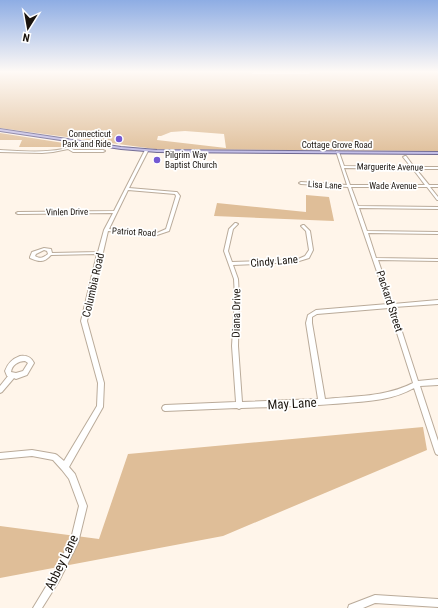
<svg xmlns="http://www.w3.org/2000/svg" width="438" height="608" viewBox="0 0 438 608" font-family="'Roboto Condensed',sans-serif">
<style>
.green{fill:#dfbe98;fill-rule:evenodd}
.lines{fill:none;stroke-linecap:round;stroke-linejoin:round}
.minor-casing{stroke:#baab9a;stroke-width:2}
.primary-casing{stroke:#6c658f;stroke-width:2}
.minor{fill:#fff;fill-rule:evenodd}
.primary{fill:#c1bce6;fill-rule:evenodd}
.poi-dot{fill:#7359d3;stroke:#fff;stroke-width:1.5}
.labels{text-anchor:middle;stroke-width:3.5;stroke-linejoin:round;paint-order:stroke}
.far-poi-label{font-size:9px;fill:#1a140e;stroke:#fff;text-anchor:end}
.far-street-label{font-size:9px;fill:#1a140e;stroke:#fff}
.street-label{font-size:11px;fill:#1a140e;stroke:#fff}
.near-street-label{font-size:13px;fill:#1a140e;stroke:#fff}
</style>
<rect width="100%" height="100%" fill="#fff5ea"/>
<g class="green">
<path d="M0,71H253L252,74H310L308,71H305H438V151L155,149L0,128ZM185,131L224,134L226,148L157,140L158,136H161L171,132Z"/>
<polygon points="0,133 70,144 64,147 19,147 22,140 0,140"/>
<polygon points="306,195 329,197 334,221 214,216 217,203 306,212"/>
<polygon points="423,427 427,450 223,536 0,578 0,526 99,539 128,454"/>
</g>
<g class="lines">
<g class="minor-casing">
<g id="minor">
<path d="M80,141H81V143L70,148L74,150H103L105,151L103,152H73L68,149L53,152L42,153L0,152V150C21,151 43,153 63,149C69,147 74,144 80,141Z"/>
<path d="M145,150L148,151L129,188L176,192H177L180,196L169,231L157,235L108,231L87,321L104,383L103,407L69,467L75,474L87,506L78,543L59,581L42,608H33L53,575L71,539L79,506L69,479L62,470L53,460L32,456L0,459V453L32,450L55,454L57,455L64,461L97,406L98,383L81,321L97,254L51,255C44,263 39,262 30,258V257L32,252L44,248L51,249L52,253L98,252L104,230L113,213L18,214L16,213L18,212L114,211ZM128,190L175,194L176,196L166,229L157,233L109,229ZM44,250L47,251L48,254C43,258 40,259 35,256L36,254Z"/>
<path d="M336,151L339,152L344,166L411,167L403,157L405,156H406L414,167H438V169H416L429,185H438V187H430L438,197V200H437L427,187H351L358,206L438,207V209L359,208L367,231L438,232V234L368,233L376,258L438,259V261L378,260L393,304L438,300V304L394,307L418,381L438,379V385L420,386L438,441V455L436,454L435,452L414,388C393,400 370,401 346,403C311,406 276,407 241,408L239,409L237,408L165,411L163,410L162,408L163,406L165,405L236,402L232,346L235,297L234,279L224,251L229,229L235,223H236L238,224L233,229L228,251L232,262L296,260L305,256L309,250L306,231L301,226L303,225H304L310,231L313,250L309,258L296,262L233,265L238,279L239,297L238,346L242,402L318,399L306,323L308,315L316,310L388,304L348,187L301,184L299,183L301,182L347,185ZM344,168L413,169L425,185H350ZM389,308L413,383C386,397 354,396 325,399L312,323V317L317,314Z"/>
<path d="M20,356C27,355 31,357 34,363L27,375L16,379L14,378L2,392L0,393V386L8,376H7L5,371C8,363 12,359 20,356ZM25,361L28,363L23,371L16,373L11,372C12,365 18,361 25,361Z"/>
<polygon points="375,595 438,599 438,607 375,603 363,608 348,608 349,605"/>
</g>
</g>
<g class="primary-casing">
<polygon id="primary" points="0,129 121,147 157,150 438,152 438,154 157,152 121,149 0,131"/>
</g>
<use href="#minor" class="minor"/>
<use href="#primary" class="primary"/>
</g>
<linearGradient id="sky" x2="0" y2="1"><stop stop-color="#8eade4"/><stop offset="0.46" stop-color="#fffaf6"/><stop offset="1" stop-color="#fffaf6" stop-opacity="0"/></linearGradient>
<rect width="438" height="156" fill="url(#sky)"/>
<g class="poi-dot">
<circle cx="119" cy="139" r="4"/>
<circle cx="157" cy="160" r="4"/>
</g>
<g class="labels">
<g class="far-poi-label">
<text x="111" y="137">Connecticut<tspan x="111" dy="10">Park and Ride</tspan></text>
<text x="165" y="158" text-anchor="start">Pilgrim Way<tspan x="165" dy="10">Baptist Church</tspan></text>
</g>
<g class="far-street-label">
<text x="337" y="148">Cottage Grove Road</text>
<text transform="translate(390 167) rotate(1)" y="3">Marguerite Avenue</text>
<text transform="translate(325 185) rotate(3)" y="3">Lisa Lane</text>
<text x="393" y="189">Wade Avenue</text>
<text transform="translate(67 212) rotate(-1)" y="3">Vinlen Drive</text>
<text transform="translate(134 232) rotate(3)" y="3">Patriot Road</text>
</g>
<g class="street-label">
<text transform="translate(274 261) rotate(-5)" y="4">Cindy Lane</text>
<text transform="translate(93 285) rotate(-77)" y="4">Columbia Road</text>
<text transform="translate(390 301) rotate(72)" y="4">Packard Street</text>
<text transform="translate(236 313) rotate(-89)" y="4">Diana Drive</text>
</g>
<g class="near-street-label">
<text transform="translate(292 403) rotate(-3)" y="5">May Lane</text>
<text transform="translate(61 562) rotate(-64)" y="5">Abbey Lane</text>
</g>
</g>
<g transform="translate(28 28) rotate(191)" stroke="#ffffff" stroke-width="3" paint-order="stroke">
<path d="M0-3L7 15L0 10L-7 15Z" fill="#1a140e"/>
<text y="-6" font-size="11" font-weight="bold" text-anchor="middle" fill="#1a140e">N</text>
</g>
</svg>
